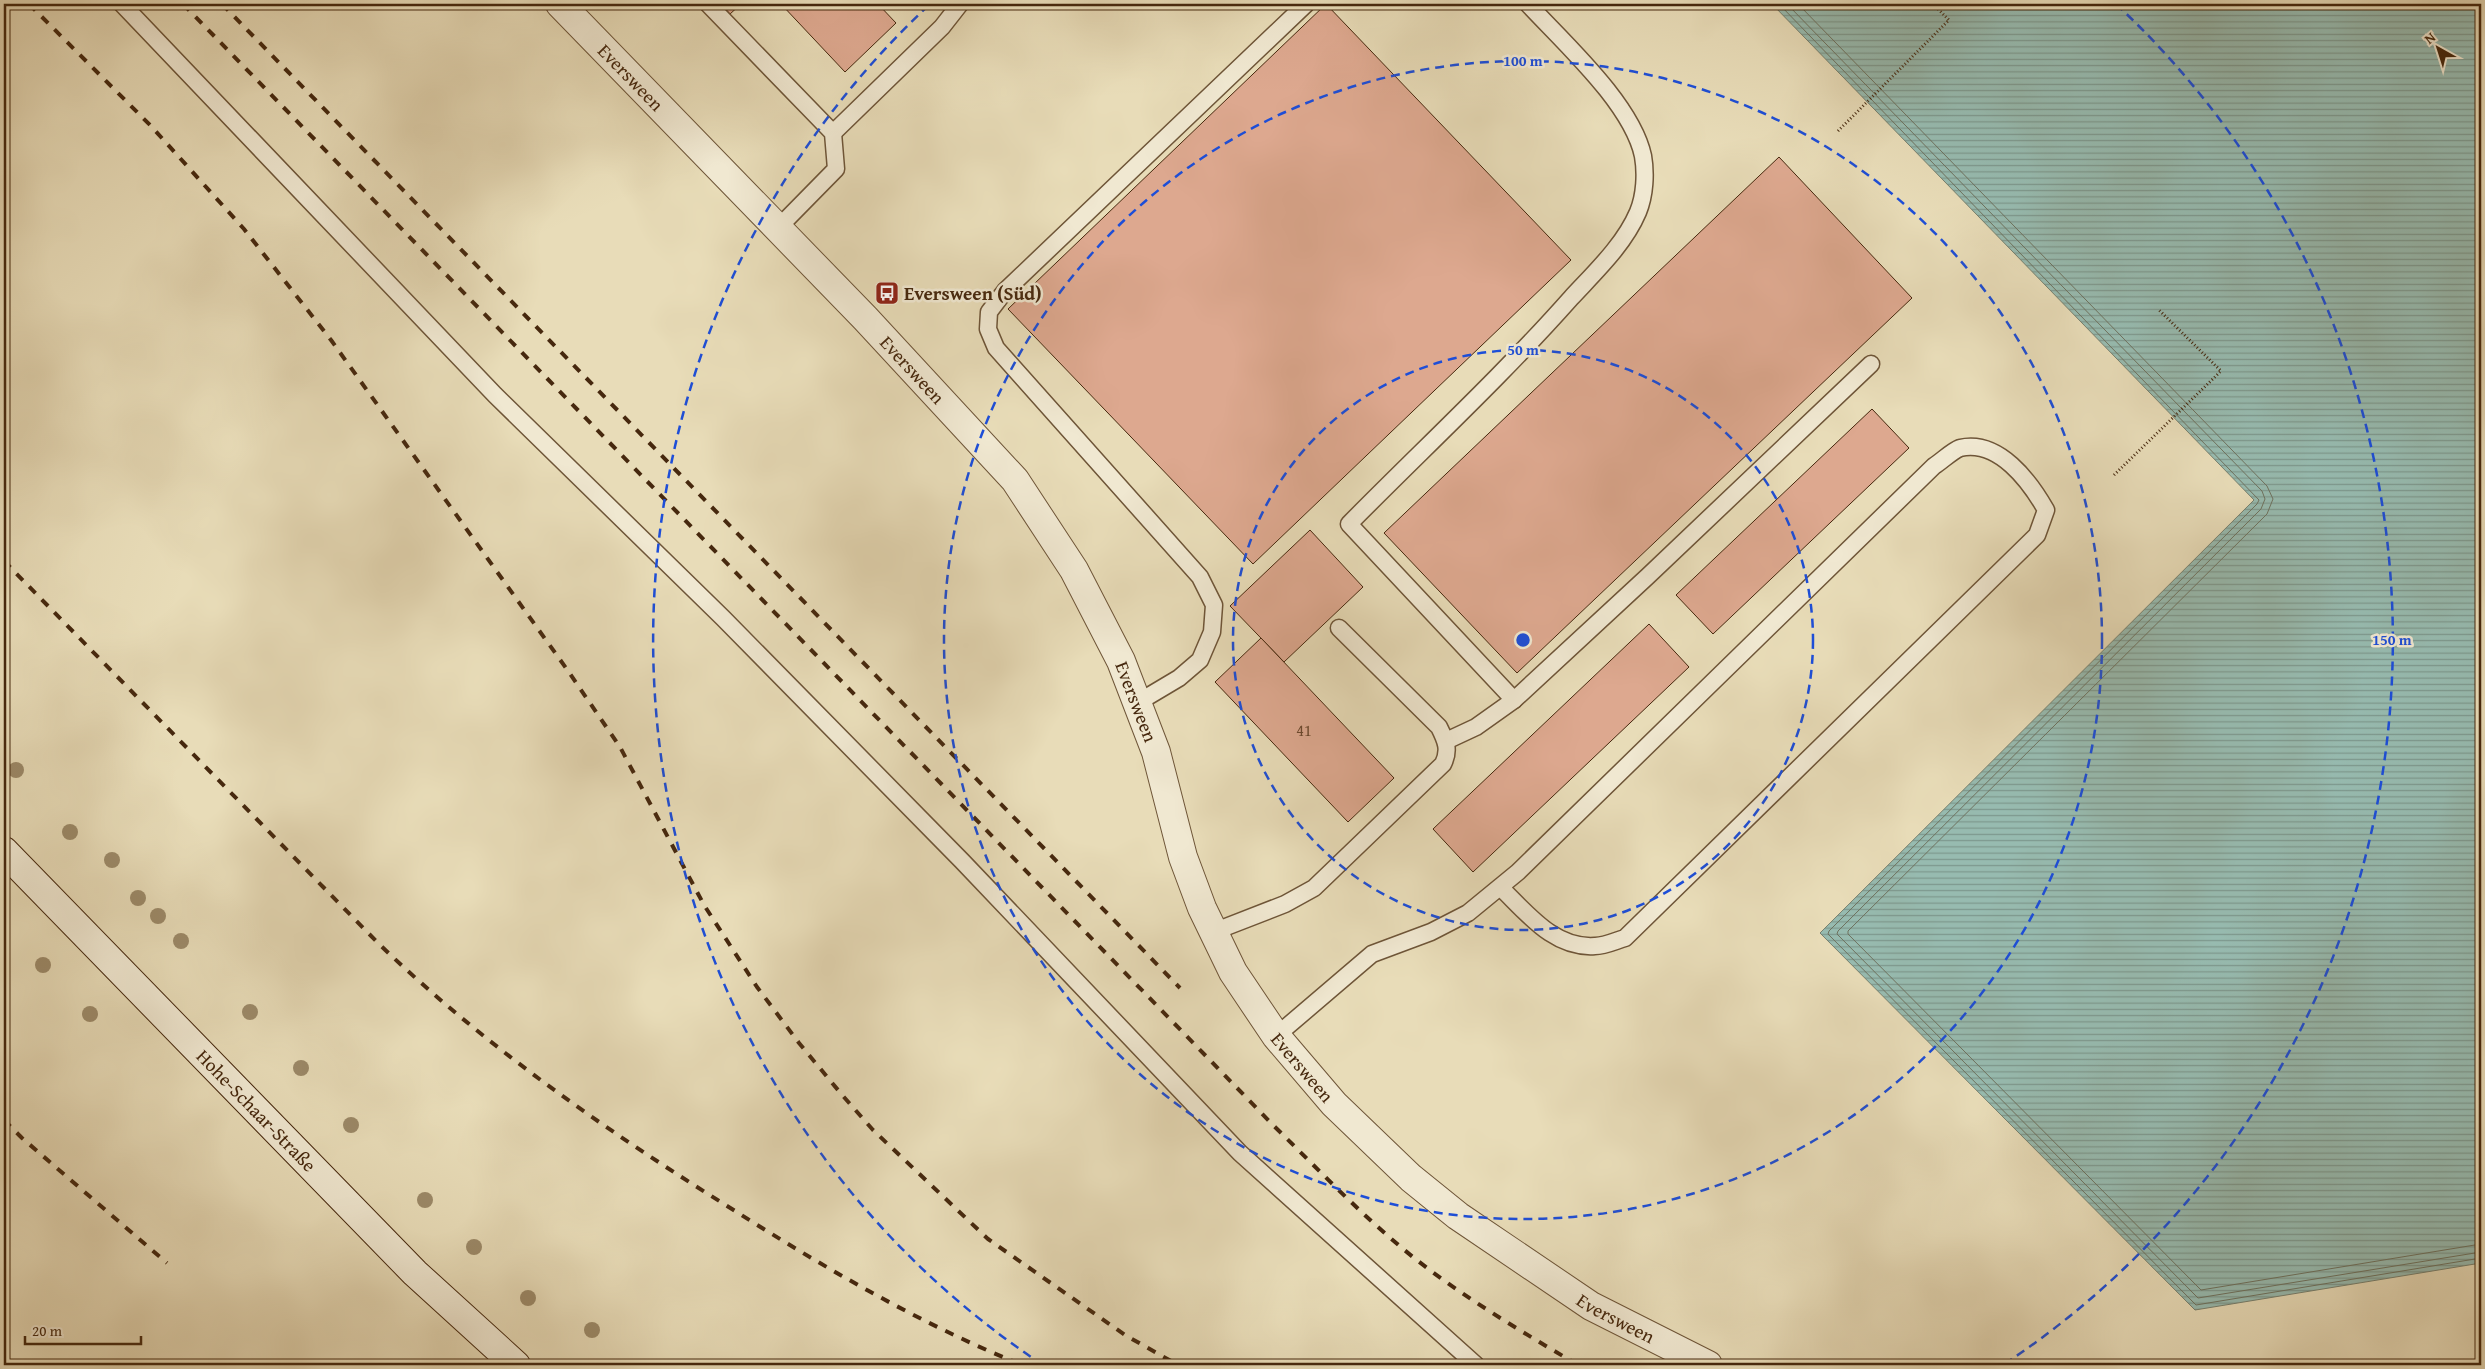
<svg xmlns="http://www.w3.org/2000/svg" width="2485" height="1369" viewBox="0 0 2485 1369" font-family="'Gentium Book Plus',serif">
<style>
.water{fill:url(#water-rules);stroke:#77806f}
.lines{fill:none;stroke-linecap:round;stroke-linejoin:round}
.shore{stroke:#6e725f;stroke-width:1}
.building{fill:#dda88f;stroke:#46280e}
.service-casing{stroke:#6e5538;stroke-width:19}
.minor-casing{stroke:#6e5538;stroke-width:30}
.secondary-casing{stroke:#46280e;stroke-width:30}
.path{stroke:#46280e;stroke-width:3;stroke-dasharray:1 2.5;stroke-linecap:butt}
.service{stroke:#f0e8d1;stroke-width:16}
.minor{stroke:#f0e8d1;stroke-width:28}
.secondary{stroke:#f0e8d1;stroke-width:28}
.rail{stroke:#46280e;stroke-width:4;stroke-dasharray:9 9;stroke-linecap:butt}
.tree{fill:#9c8a69}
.ring{fill:none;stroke:#1d4ed8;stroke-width:2.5;stroke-dasharray:9 6}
.labels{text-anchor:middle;stroke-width:5;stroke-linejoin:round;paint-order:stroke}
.number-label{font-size:16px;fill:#6c482e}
.street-label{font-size:19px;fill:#46280e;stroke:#f0e8d1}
.poi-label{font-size:19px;font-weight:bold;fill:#46280e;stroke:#f0e8d1;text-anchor:start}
.centre{fill:#1d4ed8;stroke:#f0e8d1;stroke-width:2.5}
.ring-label{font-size:15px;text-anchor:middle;font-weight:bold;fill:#1d4ed8;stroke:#f0e8d1;stroke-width:5;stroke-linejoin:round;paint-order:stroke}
</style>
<defs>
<pattern id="water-rules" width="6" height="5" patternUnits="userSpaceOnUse" patternTransform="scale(1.25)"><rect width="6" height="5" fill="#97bbb0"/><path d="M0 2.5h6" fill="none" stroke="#7d988e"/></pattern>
</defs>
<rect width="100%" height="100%" fill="#e8dcb8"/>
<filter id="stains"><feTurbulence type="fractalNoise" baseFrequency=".004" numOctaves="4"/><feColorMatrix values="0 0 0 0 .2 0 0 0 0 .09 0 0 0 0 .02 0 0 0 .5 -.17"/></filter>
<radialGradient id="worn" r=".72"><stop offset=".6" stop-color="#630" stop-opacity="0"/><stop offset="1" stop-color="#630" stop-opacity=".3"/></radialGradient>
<polygon class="water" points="1772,4 2481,4 2481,1263 2195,1310 1820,933 2254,500"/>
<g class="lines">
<g class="shore">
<polyline points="1779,4 2259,500 2257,504 1829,931 1828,934 2196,1305 2481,1258"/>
<polyline points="1787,4 2262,491 2265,499 2261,509 1838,931 1837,934 2198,1298 2481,1252"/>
<polyline points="1798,4 2267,486 2273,499 2267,514 1848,931 1848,934 2201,1290 2481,1244"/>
</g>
</g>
<g class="building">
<polygon points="721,4 741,4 730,14"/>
<polygon points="781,4 878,4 896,23 845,72"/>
<polygon points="1326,4 1571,260 1253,564 1008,309"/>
<polygon points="1779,157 1912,298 1517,673 1384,533"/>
<polygon points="1872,409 1909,448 1713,634 1676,595"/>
<polygon points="1310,530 1363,587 1284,662 1230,606"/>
<polygon points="1649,624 1689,667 1473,872 1433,829"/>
<polygon points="1261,638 1394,778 1348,822 1215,682"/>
</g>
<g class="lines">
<g class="service-casing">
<g id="service">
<polyline points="122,4 495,395 723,618 962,861 1240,1153 1476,1365"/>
<polyline points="708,4 833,133 836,169 778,228"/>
<polyline points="833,133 942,27 960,4"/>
<path d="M1514,700L1349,524C1423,449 1501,377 1571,298C1595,272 1624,245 1638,212C1645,195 1646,173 1643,156C1632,104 1564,43 1528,4"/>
<polyline points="1137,703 1179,678 1200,660 1212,632 1214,605 1200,577 996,348 988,329 989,312 1005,291 1306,4"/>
<polyline points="1446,741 1476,727 1514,700 1648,576 1871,364"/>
<path d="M1213,932L1285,904L1314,888L1443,764C1450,750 1446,741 1439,727L1339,628"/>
<path d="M1276,1036L1372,954L1431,932L1468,913L1518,872L1934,466C1942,461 1952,451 1960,448C1999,439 2030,482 2046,510L2037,535L1625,938C1615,941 1605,946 1595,946C1554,949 1527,913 1500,887"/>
</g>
</g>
<g class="minor-casing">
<g id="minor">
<path id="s1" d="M560,4L865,318L1015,480L1074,570L1121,661L1156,752L1183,857L1202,908L1233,972L1276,1036L1334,1104L1411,1178L1458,1216L1591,1306L1708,1365"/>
</g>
</g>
<g class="secondary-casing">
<g id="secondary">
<path id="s2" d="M4,851L415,1273L516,1365"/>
</g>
</g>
<g class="path">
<polyline points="1838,131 1949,20 1933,4"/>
<polyline points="2114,475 2221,371 2158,309"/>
</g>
<use href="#service" class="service"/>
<use href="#minor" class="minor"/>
<use href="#secondary" class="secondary"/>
<g class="rail">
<polyline points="29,4 151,126 244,229 331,340 566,668 620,747 704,905 757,987 799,1043 843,1096 873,1130 988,1239 1125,1335 1178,1365"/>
<path d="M183,4L1274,1126C1321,1172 1366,1220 1418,1261C1468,1300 1524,1333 1578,1365"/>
<polyline points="222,4 1180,988"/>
<path d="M4,561L376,941C481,1043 601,1127 724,1204C820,1265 916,1322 1022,1365"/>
<polyline points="4,1120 22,1138 167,1263"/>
</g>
</g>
<g class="tree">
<circle cx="16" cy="770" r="8"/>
<circle cx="70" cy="832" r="8"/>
<circle cx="112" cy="860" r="8"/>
<circle cx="138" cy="898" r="8"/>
<circle cx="158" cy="916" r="8"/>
<circle cx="181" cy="941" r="8"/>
<circle cx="43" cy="965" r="8"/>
<circle cx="250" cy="1012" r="8"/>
<circle cx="90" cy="1014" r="8"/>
<circle cx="301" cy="1068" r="8"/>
<circle cx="351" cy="1125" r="8"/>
<circle cx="425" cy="1200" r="8"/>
<circle cx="474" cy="1247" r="8"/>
<circle cx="528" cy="1298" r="8"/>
<circle cx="592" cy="1330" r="8"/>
</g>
<g class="ring">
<circle cx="1523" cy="640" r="290"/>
<circle cx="1523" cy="640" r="579"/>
<path d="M1043 1365A869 869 0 0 1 930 4M2116 4A869 869 0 0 1 2003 1365"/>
</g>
<defs>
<g id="bus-square" transform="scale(1.25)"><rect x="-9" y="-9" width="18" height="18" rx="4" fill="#8f2418" stroke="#f0e8d1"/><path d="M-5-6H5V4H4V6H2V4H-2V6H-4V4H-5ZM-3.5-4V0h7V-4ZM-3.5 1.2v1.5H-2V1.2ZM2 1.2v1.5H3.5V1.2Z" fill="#fff"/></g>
</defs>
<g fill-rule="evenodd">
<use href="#bus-square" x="887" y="293"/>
</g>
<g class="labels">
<g class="number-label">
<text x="1304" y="736">41</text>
</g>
<g class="street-label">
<text dy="7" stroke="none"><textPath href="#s1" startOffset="102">Eversween</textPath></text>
<text dy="7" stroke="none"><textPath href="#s1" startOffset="508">Eversween</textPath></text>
<text dy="7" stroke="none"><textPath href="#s1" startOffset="912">Eversween</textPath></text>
<text dy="7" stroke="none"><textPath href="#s1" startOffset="1318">Eversween</textPath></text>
<text dy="7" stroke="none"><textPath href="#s2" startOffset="362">Hohe-Schaar-Straße</textPath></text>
<text dy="7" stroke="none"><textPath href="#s1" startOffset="1722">Eversween</textPath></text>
</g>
<g class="poi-label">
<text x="904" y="300">Eversween (Süd)</text>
</g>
</g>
<circle cx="1523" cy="640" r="8" class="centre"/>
<g class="ring-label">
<text x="1523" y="66">100 m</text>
<text x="1523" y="355">50 m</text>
<text x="2392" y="645">150 m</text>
</g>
<rect width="2485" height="1369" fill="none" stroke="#e8dcb8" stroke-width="20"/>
<rect x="5" y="5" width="2475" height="1359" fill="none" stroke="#46280e" stroke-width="2.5"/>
<rect x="10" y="10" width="2465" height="1349" fill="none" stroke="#46280e"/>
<g transform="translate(2438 48) rotate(321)" stroke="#f0e8d1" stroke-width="4" paint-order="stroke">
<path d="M0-4L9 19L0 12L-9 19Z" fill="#46280e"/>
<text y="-8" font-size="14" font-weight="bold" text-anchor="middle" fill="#46280e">N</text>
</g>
<path d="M25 1336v8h116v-8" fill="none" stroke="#46280e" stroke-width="2.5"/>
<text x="32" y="1336" font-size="15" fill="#46280e" stroke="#f0e8d1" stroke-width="4" paint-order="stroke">20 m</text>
<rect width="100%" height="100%" filter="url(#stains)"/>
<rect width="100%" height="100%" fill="url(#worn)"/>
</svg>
